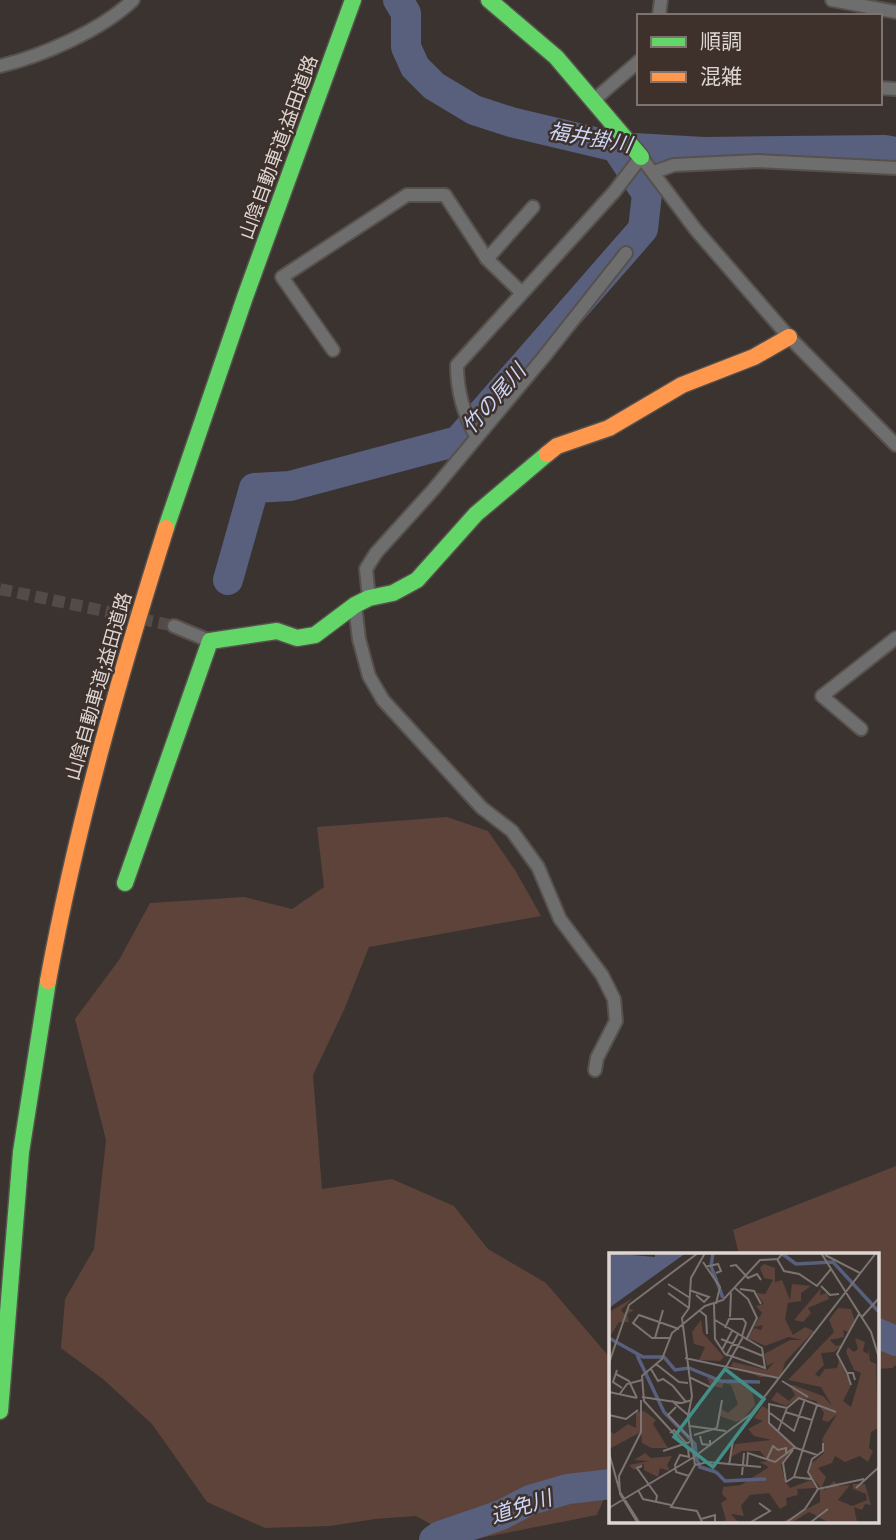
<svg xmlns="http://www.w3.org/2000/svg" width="896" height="1540" viewBox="0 0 896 1540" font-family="Commissioner,'Noto Sans JP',sans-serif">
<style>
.green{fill:#5d4339}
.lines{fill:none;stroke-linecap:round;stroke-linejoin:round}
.river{stroke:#58607d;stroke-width:30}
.street-tunnel{stroke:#534b48;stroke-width:12;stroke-dasharray:12 6;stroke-linecap:butt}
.street-casing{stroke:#57514e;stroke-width:16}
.fast-casing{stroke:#57514e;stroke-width:19}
.slow-casing{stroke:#57514e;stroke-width:19}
.street{stroke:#6e6e6f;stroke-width:12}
.fast{stroke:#63d668;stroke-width:16}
.slow{stroke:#ff974d;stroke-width:16}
.labels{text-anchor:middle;stroke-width:5;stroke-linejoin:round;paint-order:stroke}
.street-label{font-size:19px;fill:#ded6d2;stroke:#3e312c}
.water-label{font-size:21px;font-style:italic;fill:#cad5f7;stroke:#3e312c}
.inset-river{fill:none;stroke:#58607d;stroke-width:3.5}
.inset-road{fill:none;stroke:#7c7471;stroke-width:2}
.view{fill:#438e87;fill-opacity:0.15;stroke:#438e87;stroke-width:3.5}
.inset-edge{fill:none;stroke:#ded6d2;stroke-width:3.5}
</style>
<rect width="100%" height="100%" fill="#3a3330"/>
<g class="green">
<polygon points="447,817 488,831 515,870 541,916 369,947 344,1010 313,1075 322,1189 392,1179 454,1206 488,1249 546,1283 611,1359 611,1482 597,1515 470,1540 459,1540 416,1516 375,1519 330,1526 265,1528 207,1502 152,1424 104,1380 61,1348 65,1299 94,1249 106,1140 75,1019 119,960 150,903 244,897 292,909 324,887 317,827"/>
<polygon points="896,1166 896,1365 892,1368 877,1369 877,1255 739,1255 733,1230"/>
</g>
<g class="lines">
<g class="river">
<polyline points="398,0 406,13 406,47 415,67 434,86 474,110 511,122 616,147 704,152 885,150 896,152"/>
<polyline points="228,580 254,488 290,486 458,441 643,229 647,194 616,147"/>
<polyline points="877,1333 896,1341"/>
<polyline points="434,1540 440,1536 501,1515 530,1500 568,1489 611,1484"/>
</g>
<polyline class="street-tunnel" points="0,589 174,626"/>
<g class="street-casing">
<g id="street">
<polyline points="832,0 896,12"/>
<polyline points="659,16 661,0"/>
<path d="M0,66C42,56 102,30 133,0"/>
<polyline points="880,88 896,89"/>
<polyline points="594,100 639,61"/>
<polyline points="654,172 674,165 759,161 896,168"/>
<polyline points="487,259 533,207"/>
<polyline points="333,350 282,277 407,195 445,195 487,259 522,293"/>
<path d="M476,436C464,415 457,389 457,365L614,192L641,157L696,230L789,337L896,445"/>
<polyline points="369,598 366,569 376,553 433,490 543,358 626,253"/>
<polyline points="355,605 359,639 369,676 383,700 482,808 512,831 538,867 560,919 602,975 614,999 616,1021 597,1058 595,1070"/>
<polyline points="174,626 210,641"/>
<polyline points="861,729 822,696 896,638"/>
</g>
</g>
<g class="fast-casing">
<g id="fast">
<polyline points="489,0 556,57 641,157"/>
<polyline points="166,528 245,297 353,0"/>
<polyline points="125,883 210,641 277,631 297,638 315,635 355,605 369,598 393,593 417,580 476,514 547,454"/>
<polyline points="0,1411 21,1152 48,981"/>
</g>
</g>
<g class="slow-casing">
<g id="slow">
<polyline points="547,454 557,446 609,428 682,385 754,357 789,337"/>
<path d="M48,981C76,828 119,677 166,528"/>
</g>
</g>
<use href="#street" class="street"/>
<use href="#fast" class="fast"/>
<use href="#slow" class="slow"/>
</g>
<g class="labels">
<g class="street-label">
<text transform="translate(278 147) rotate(-70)" y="7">山陰自動車道;益田道路</text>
<text transform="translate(98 686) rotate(-74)" y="7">山陰自動車道;益田道路</text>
</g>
<g class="water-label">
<text transform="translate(590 138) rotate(10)" y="7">福井掛川</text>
<text transform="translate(494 399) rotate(-49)" y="7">竹の尾川</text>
<text transform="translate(521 1507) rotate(-18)" y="7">道免川</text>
</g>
</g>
<g transform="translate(609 1253)">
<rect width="270" height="270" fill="#3a3330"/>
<path d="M155,11L166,15V29L173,27L181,47L183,31L202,33L192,40V48L179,50L176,66L184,82L196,74L205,78L176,109L172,124H151L122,113L124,109L158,117L165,109L158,113L155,101L181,87H193L180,84L156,93L139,85L145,75L152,77L154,72L145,74L153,60L147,53L155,51L147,40L156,41L164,27L155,25L151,15ZM212,35L211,42L218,40L220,46L199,55L202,60L194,69L185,67ZM24,45L12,57L15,61L19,55L25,57L18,61L20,69H10L0,85V59ZM229,55L242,56L246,68L239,79L234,77L235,84L221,87L227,93L233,92L225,99L212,100L215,112L206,121L210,124L216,116L228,115L230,107L242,132L234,148L242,154L252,120L245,117L237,99L239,94L245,99L249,96L246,85L256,89L254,98L259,101V94L261,108L267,111L269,175L262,179L260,195L264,198L259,209L251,203L236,209L226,203L223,210L209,215L217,224L213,234L216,237L225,228L230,233L241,232L229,247L243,253L258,247L257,241L244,236V231H256L262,252L256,251L253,257L245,254L248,269H219L200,259L184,269H173L211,249V234L200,221L202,211L215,200L213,186L228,161L219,169L213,167L215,160L207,148L190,144L177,153L162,147L168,139L180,148L186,142L180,132H184L214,143L223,153L212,134L179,127L225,79L220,67ZM92,67L94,80L115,104L111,108L90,107L96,94L85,91L83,79ZM110,124L114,129L128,127L143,138L146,152L134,166L127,169L111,163V155L119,160L129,151L122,132L115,130L113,135L101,132L98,125ZM153,153L159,156V170L185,194L172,212L176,228L181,235L202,227L207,235L188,236L189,242L177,245L178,252L199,240L171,256L160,240L141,242L132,253L135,263L122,261L129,269H113L117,267L112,250L118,246L113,241L114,234L132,232L160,214L150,209L159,208L151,198H133L122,204L126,191L163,187L145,183L139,176L154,168L145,165ZM35,158L47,167L44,171L59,195H42L33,190L32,179L0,196V177L5,181L19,171L27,175V159ZM36,200L42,205L63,203L58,212L61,218L51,215L49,224L35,217V211L25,217L20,212L40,208L25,207Z" fill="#5d4339"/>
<path d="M0,0L46,4V0H77L0,55Z" fill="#58607d"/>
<path class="inset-river" d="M104,0L102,13L114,45M172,0L187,11L224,9L270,59M0,85L34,104H55L66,117L80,115L112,128L151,129M28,102L55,159L86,191L87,202M87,204L91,214L107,219M107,219L116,228L157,226"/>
<path class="inset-road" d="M212,0L262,79L270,105M216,2L251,20M168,6L175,18L190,21L208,33L222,16M94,9L111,34L107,51M121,13L127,12L139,25L148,21L152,27M96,14L109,11L112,18L107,20M59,31L81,45M212,33L221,42L230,41M126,35L139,46L148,65L137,87M131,36L145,38L152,51M80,37L100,44L95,49L87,42M59,40L80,55M105,51L106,86L116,101L156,115L153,95L106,67M91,58L97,63L98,81M121,64L122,40M253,64L270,45M116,75L120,66H134L137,70L133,83M46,85L54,57M62,85H43L24,70L30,62L70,76M112,86L154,103M113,97L123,78M117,103L129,81M76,105L169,125M0,110L20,52L89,0M47,111L70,129L79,130M117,114L134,84M42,116L49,128L54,126L64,133L77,149M8,117L4,129L13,135M238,120L228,101L250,61M7,121L20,128L28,145M80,124L101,134M173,128L199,144M242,132L238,120H244L246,127M0,139L28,145M10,142L18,131L33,127M33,144L73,150L83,147M63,148L79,162M67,154L59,162L80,184M178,155L160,151V170L187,195L208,202M176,159L203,167M161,160L185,178L196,146M0,162L17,166L29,157M81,173L117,178M108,175L113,147M169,178L178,155L190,145L227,159M61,180L65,177L77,190M85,182L108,175M91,183L93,191L101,192V187M54,198L81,189M0,200L11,239L30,269M85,204L142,161L267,0M158,206L164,193L169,197L177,195V200M86,212L99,209L152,214M120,212L124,188M138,212L139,200L166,209L186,194M33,213L28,215L48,243L47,248M133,222L135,200M80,223L67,219L66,212L71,202L80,204L79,196L35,148L33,123L53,106L63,80L96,53L114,47L151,7L169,6L174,0M185,224L208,152M177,229L174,210L184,197M177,229L185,224L202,226M247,235L270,214M209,236L199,219L203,206L214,198V190M209,236L255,226M29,237L34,246L62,252M0,255L85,204M92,266L106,262V269M28,269L11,241L10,223L32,179V147M93,269L88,258L62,254L86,212L79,163L83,143L73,65L80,55L82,25L96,0M142,269L161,258L150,250M178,269L196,256L209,236M202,269L219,256"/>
<path class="view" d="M116,116L155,146L104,214L65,184Z"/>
<rect width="270" height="270" class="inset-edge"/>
</g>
<rect x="637" y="14" width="245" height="91" fill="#3e312c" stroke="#7e736e" stroke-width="2"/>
<rect x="651" y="37" width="35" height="10" fill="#63d668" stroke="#7e736e" stroke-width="2"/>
<text x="700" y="49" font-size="21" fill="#ded6d2">順調</text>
<rect x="651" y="72" width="35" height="10" fill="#ff974d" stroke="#7e736e" stroke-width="2"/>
<text x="700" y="84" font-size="21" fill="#ded6d2">混雑</text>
</svg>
